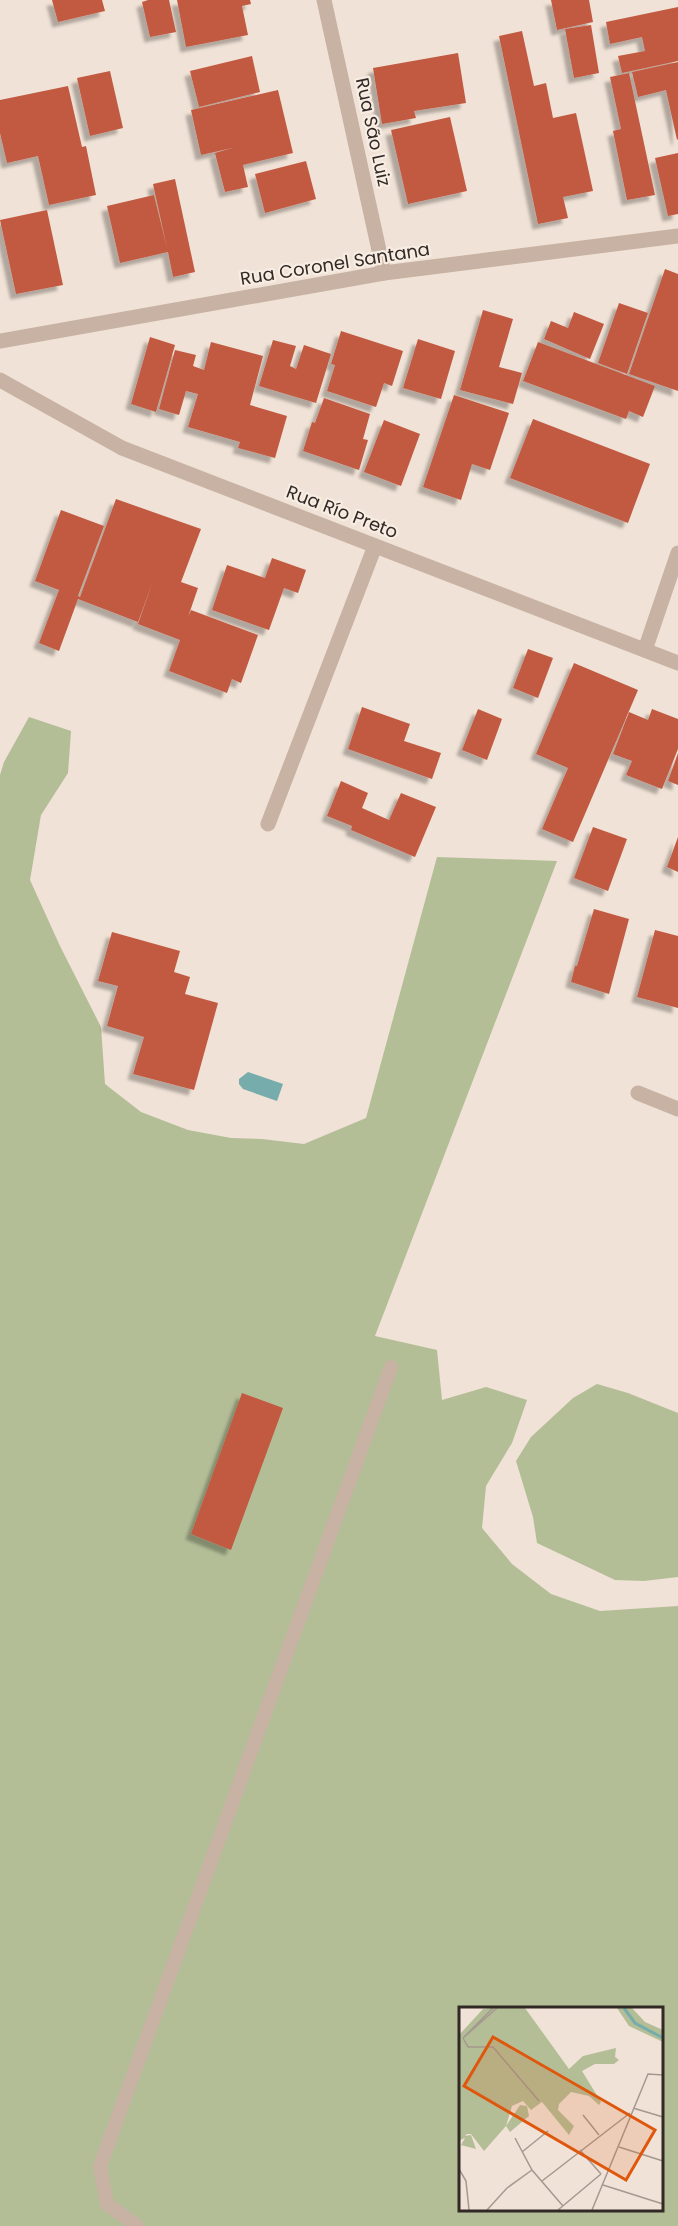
<svg xmlns="http://www.w3.org/2000/svg" width="678" height="2226" viewBox="0 0 678 2226" font-family="Poppins,sans-serif">
<style>
.green{fill:#b3be97;fill-rule:evenodd}
.water{fill:#76acab}
.building{fill:#c25a42;filter:url(#shadow)}
.lines{fill:none;stroke-linecap:round;stroke-linejoin:round}
.service{stroke:#c7b2a3;stroke-width:14}
.minor{stroke:#c7b2a3;stroke-width:15}
.labels{text-anchor:middle;stroke-width:4.5;stroke-linejoin:round;paint-order:stroke}
.street-label{font-size:18px;fill:#322825;stroke:#f8ede2}
.inset-river{fill:none;stroke:#76acab;stroke-width:3}
.inset-road{fill:none;stroke:#a4988f;stroke-width:1.5}
.view{fill:#df570d;fill-opacity:0.15;stroke:#df570d;stroke-width:3}
.inset-edge{fill:none;stroke:#322825;stroke-width:3}
</style>
<defs>
<filter id="shadow"><feDropShadow dx="-5.5" dy="5.5" stdDeviation="1.5" flood-color="#0004"/></filter>
</defs>
<rect width="100%" height="100%" fill="#f0e2d6"/>
<g class="green">
<path d="M29,717L71,731L68,773L41,815L30,880L60,946L101,1027L105,1084L141,1112L188,1130L231,1138L262,1139L304,1144L366,1118L437,857L557,861L375,1336L437,1350L442,1400L486,1387L527,1400L512,1443L486,1486L482,1528L512,1564L551,1594L600,1611L678,1606V2226H0V775L4,762ZM460,2008H662V2210H460Z"/>
<polygon points="597,1384 628,1393 678,1413 678,1577 644,1581 615,1580 537,1543 533,1517 516,1461 531,1437 573,1398"/>
</g>
<polygon class="water" points="248,1072 283,1084 277,1101 243,1089 239,1084 239,1079"/>
<g class="building">
<polygon points="52,0 102,0 105,11 58,22"/>
<polygon points="148,0 169,0 176,32 150,37 142,2"/>
<polygon points="177,0 250,0 251,4 242,6 248,35 186,47"/>
<polygon points="551,0 589,0 593,22 557,30"/>
<polygon points="678,7 678,61 622,73 618,56 645,51 642,37 610,44 606,22"/>
<polygon points="591,25 599,73 574,78 565,29"/>
<polygon points="522,31 534,86 546,83 553,118 576,113 593,191 563,197 568,218 538,224 499,36"/>
<polygon points="458,53 466,103 414,111 416,118 382,124 373,68"/>
<polygon points="252,56 260,92 199,107 190,71"/>
<polygon points="678,62 678,139 677,140 666,90 638,97 632,72"/>
<polygon points="110,71 123,128 90,136 77,78"/>
<polygon points="629,73 655,195 627,200 613,131 621,129 610,77"/>
<polygon points="68,86 82,147 86,146 96,195 49,205 38,156 7,163 0,133 0,100"/>
<polygon points="278,90 293,153 243,165 248,187 225,192 215,153 232,148 201,155 191,110"/>
<polygon points="450,117 467,191 408,204 391,130"/>
<polygon points="678,153 678,214 668,216 655,158"/>
<polygon points="306,161 316,199 265,213 255,174"/>
<polygon points="175,179 195,272 173,277 168,252 120,263 107,206 154,195 167,248 153,184"/>
<polygon points="47,210 63,285 16,294 0,220"/>
<polygon points="665,269 678,274 678,391 629,374"/>
<polygon points="619,303 648,313 627,374 598,363"/>
<polygon points="483,310 513,319 499,367 522,373 513,404 460,390"/>
<polygon points="574,312 604,324 590,359 544,339 551,321 568,328"/>
<polygon points="341,331 403,351 392,386 384,383 376,407 327,391 335,365 331,364"/>
<polygon points="150,337 175,345 156,412 131,404"/>
<polygon points="418,339 455,351 441,399 403,388"/>
<polygon points="273,340 296,346 290,366 296,369 304,345 331,354 316,403 259,386"/>
<polygon points="211,342 263,356 250,405 287,416 275,458 238,448 240,442 188,427 198,394 186,391 179,415 159,409 175,350 196,355 193,366 204,370"/>
<polygon points="538,342 655,386 643,417 629,411 626,419 523,381"/>
<polygon points="454,395 509,413 490,470 472,464 461,500 423,487"/>
<polygon points="324,398 370,414 363,439 368,440 359,470 303,451 312,422 315,423"/>
<polygon points="533,419 650,464 628,523 510,478"/>
<polygon points="384,420 420,434 401,486 364,472"/>
<polygon points="116,499 201,529 181,582 198,588 188,617 191,610 258,635 241,683 232,679 227,693 169,671 180,640 138,624 153,581 138,622 78,599 59,651 39,643 59,590 35,581 61,510 104,526 78,596 80,597"/>
<polygon points="272,558 306,570 298,593 284,588 269,630 212,610 227,565 265,578"/>
<polygon points="528,649 553,658 538,698 513,688"/>
<polygon points="574,663 638,690 573,842 542,829 568,768 536,754"/>
<polygon points="362,707 410,724 404,741 441,753 432,779 348,749"/>
<polygon points="478,709 502,719 487,760 462,750"/>
<polygon points="652,709 678,719 678,749 662,789 626,775 632,761 613,754 629,712 648,720"/>
<polygon points="678,753 678,785 668,781"/>
<polygon points="341,781 368,793 362,808 389,820 401,793 436,807 415,857 351,830 352,826 327,816"/>
<polygon points="593,827 627,839 608,891 574,878"/>
<polygon points="678,837 678,872 667,867"/>
<polygon points="594,909 629,919 609,994 571,982 575,966 577,966"/>
<polygon points="655,930 678,936 678,1008 637,997"/>
<polygon points="112,932 180,951 174,972 190,977 185,994 218,1003 194,1090 133,1074 144,1037 107,1026 118,986 98,981"/>
<polygon points="242,1393 283,1408 231,1550 191,1534"/>
</g>
<g class="lines">
<polyline class="service" points="137,2226 107,2204 100,2166 391,1367"/>
<g class="minor">
<polyline points="324,0 384,273"/>
<polyline points="0,341 384,273 678,236"/>
<polyline points="0,380 122,448 678,663"/>
<polyline points="645,650 678,553"/>
<polyline points="268,824 375,546"/>
<polyline points="638,1093 678,1109"/>
</g>
</g>
<g class="labels">
<g class="street-label">
<text transform="translate(373 132) rotate(78)" y="6">Rua São Luiz</text>
<text transform="translate(335 264) rotate(-9)" y="6">Rua Coronel Santana</text>
<text transform="translate(342 512) rotate(21)" y="6">Rua Río Preto</text>
</g>
</g>
<g transform="translate(459 2007)">
<rect width="204" height="204" fill="#f0e2d6"/>
<path d="M31,1H66L110,62L124,49L157,41L156,50L160,53L155,57H136L123,64L142,95L140,98L130,89L112,85L100,97L99,103L115,119L110,128L83,95L72,103L64,94L53,99L47,119L61,98L68,99L70,109L51,125L47,119L25,144L12,127H8L6,129L12,128L17,142L2,138L6,131L1,133L0,124V28L24,2ZM158,1H173L186,15L204,23V35L170,19Z" fill="#b3be97"/>
<path class="inset-river" d="M165,1L176,16L204,31"/>
<path class="inset-road" d="M34,1L4,31L38,1M4,31L9,40H34L80,94M174,101L204,110M124,108L140,128M56,131L73,163L104,199M160,140L204,154M121,143L142,167M63,145L89,124M0,162L7,174L10,203M83,174L171,106M144,178L204,197M28,203L48,181L73,163M99,203L142,167M133,203L189,67L204,68"/>
<path class="view" d="M34,30L196,123L167,173L5,79Z"/>
<rect width="204" height="204" class="inset-edge"/>
</g>
</svg>
